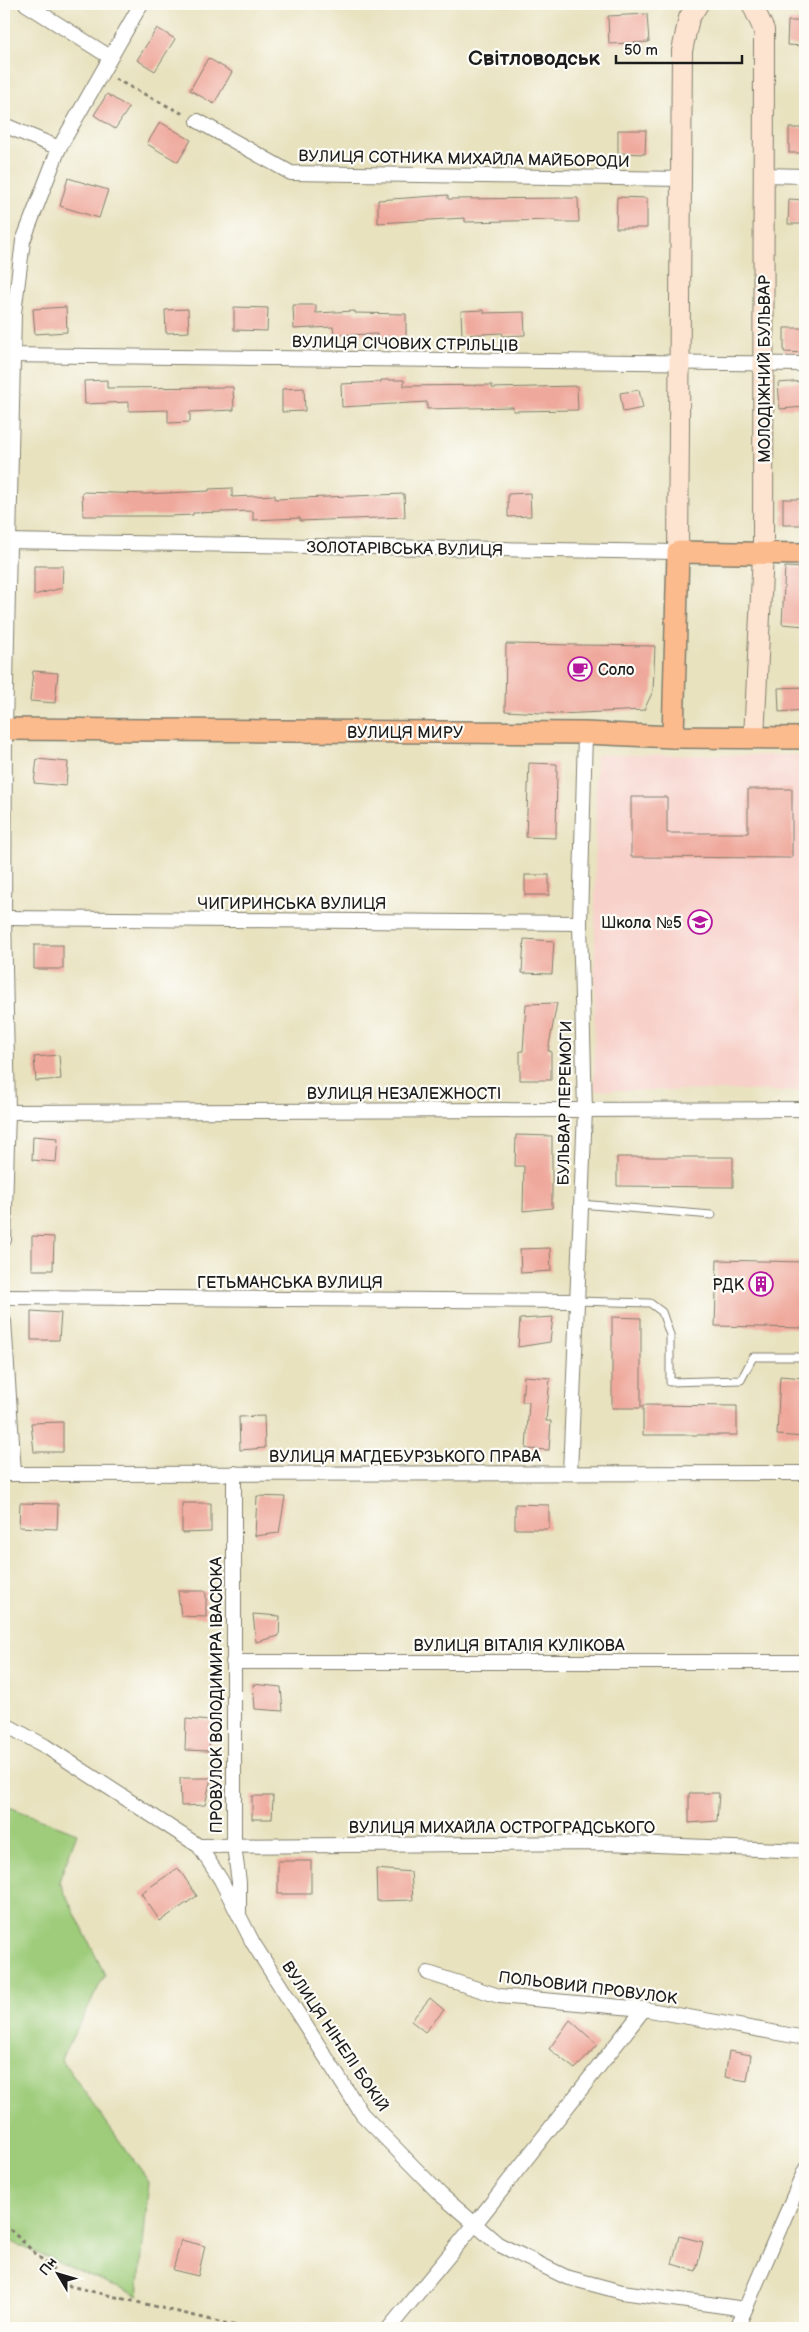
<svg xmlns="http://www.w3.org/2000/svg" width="809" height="2332" viewBox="0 0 809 2332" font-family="'Balsamiq Sans',sans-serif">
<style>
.built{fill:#f7d0c9}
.green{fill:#9ecc7a;stroke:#5d744b}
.building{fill:#efa99c}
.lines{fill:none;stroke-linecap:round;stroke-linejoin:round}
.service-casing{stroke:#827f6e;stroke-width:9}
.minor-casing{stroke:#827f6e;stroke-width:16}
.secondary-casing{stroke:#827f6e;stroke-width:22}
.primary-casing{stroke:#827f6e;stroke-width:24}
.path{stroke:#827f6e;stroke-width:3;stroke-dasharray:4 4;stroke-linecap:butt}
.service{stroke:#fff;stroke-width:7}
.minor{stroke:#fff;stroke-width:14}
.secondary{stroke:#fde4d1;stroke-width:20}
.primary{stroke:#fbbb8d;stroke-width:21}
.labels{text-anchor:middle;stroke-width:4.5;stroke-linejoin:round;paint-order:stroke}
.street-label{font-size:16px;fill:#1c1c1c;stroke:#fdfcf7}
.poi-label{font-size:16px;fill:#1c1c1c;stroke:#fdfcf7;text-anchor:end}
.district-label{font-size:21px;font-weight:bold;fill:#1c1c1c;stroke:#fdfcf7}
</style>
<rect width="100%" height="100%" fill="#fdfcf7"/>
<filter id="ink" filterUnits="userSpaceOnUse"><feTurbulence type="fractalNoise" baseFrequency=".02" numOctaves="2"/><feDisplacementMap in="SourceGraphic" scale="10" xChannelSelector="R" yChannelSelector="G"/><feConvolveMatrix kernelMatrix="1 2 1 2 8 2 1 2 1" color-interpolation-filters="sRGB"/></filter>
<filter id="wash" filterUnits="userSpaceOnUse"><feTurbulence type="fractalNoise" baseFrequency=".0096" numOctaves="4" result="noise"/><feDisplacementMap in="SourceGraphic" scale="20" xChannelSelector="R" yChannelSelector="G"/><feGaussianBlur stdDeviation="1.12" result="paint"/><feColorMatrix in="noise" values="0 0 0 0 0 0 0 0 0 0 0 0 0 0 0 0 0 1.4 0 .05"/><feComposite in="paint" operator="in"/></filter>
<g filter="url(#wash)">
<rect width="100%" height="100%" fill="#e8e2bf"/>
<polygon class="built" points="596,755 805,755 805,1091 594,1090"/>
<polygon class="green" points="4,1805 77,1833 59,1881 105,1975 61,2059 149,2182 138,2296 4,2239"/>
<g id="blocks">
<g class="building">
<polygon points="647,14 649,42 609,44 608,16"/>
<polygon points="788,21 805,21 805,46 787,45"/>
<polygon points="157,28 175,39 155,71 137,60"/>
<polygon points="208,58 232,72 214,104 190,90"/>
<polygon points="107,94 129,108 115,129 94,115"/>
<polygon points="160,122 191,140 178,162 147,144"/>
<rect x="789" y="128" width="16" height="25"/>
<polygon points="618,130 646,130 645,154 618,153"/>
<polygon points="68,178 108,190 99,218 60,206"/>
<polygon points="448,195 448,199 578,198 579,222 556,222 556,220 465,222 465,218 378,223 378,200"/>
<polygon points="617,197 647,198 647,228 616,228"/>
<polygon points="789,199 805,200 805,224 788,224"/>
<polygon points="293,305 316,305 316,313 355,311 355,313 406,314 406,338 377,338 377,334 334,335 333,327 294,329"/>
<polygon points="66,307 67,332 35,334 33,309"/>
<polygon points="234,307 268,308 267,331 234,330"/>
<polygon points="188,309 189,332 166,333 165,310"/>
<polygon points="484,310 484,313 524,312 525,335 503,336 502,333 462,335 461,311"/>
<polygon points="784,328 805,328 805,353 784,352"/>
<polygon points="107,380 107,388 233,387 234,410 190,412 190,422 168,423 168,410 129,411 129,402 85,404 84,381"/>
<polygon points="381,380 404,380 404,386 492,385 492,388 577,386 578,410 513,411 513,407 427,409 427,402 342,407 341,384 381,382"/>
<polygon points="805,381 805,407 780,409 778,383"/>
<polygon points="304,388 305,411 282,412 282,389"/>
<polygon points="639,390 643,408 623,412 620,393"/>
<polygon points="232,488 232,497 275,495 275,499 404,494 405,517 300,521 300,518 253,520 253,511 193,513 193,515 170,516 83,516 82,492 145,494 209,491 209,489"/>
<polygon points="530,493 531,516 508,517 508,494"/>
<rect x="783" y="499" width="21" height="26"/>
<polygon points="34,566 63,566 62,588 34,595"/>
<polygon points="785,567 805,568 805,626 782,624"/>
<polygon points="506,644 655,646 653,691 644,710 560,714 505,711"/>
<polygon points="33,671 58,673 55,703 30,701"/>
<polygon points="805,687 805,710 779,712 778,688"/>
<polygon points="37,759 68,762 66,786 34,783"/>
<polygon points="529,763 557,764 556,838 526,837"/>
<polygon points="748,789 792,789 792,858 631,857 631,797 667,797 667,833 748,833"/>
<rect x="525" y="875" width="24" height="20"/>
<polygon points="524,939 554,941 552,974 522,973"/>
<rect x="34" y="945" width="29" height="24"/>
<polygon points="557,1003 548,1051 551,1051 551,1080 520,1080 520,1051 523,1051 526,1004"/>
<polygon points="59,1055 61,1079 36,1081 34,1057"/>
<polygon points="516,1135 552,1136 552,1208 523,1211 524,1166 515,1166"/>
<polygon points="33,1136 58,1138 56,1162 32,1160"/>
<polygon points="617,1157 733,1157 733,1187 617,1186"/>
<polygon points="32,1236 54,1237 53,1270 32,1270"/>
<polygon points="550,1248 551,1271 521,1273 520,1249"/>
<polygon points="717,1260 805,1262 805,1328 715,1326"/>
<polygon points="31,1311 61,1313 59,1340 31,1340"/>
<polygon points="553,1317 550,1342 518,1347 520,1319"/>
<polygon points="612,1317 641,1318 641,1408 612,1408"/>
<polygon points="524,1376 550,1378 546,1421 551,1421 549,1450 526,1449 529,1402 522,1402"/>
<polygon points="780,1376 805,1378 805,1437 777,1435"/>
<polygon points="643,1405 737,1406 737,1435 643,1435"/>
<polygon points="264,1416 265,1448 240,1450 239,1417"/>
<polygon points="63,1422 63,1452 34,1452 31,1423"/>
<polygon points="257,1496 285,1497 279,1533 255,1536"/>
<polygon points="20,1503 58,1504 57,1529 19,1527"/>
<polygon points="182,1503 211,1503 211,1532 182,1533"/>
<polygon points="515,1504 549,1505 549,1529 515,1529"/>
<polygon points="178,1591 206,1591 206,1617 181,1616"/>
<polygon points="253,1614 280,1616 279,1636 256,1642"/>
<polygon points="253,1684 281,1687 283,1711 255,1709"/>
<polygon points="186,1719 211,1721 209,1751 185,1750"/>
<polygon points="180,1778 211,1778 205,1805 181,1806"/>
<polygon points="689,1793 719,1793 717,1821 689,1823"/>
<polygon points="252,1796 273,1796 272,1819 252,1819"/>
<rect x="278" y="1861" width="33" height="33"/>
<polygon points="178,1868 197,1896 160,1921 141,1893"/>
<polygon points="376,1869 411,1872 413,1900 377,1901"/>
<polygon points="430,1998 444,2010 425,2032 411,2021"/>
<polygon points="570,2020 598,2045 575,2069 549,2049"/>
<polygon points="729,2051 751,2055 747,2081 725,2077"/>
<polygon points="679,2236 703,2242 696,2271 672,2264"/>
<polygon points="181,2240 205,2246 198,2276 173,2270"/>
</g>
</g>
</g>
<g filter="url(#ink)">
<use href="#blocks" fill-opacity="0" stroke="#827f6e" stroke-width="1"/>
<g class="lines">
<g class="service-casing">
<g id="service">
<polyline points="580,1204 712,1215"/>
<polyline points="576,1301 650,1303 662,1312 670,1335 670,1382 741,1380 753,1357 805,1357"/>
</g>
</g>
<g class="minor-casing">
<g id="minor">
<polyline points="26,4 110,57"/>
<polyline points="198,121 291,173 683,179"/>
<polyline points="4,125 59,148"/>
<polyline points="765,175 805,176"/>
<polyline points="4,355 805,364"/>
<polyline points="4,541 678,552"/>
<polyline points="4,918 580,923"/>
<polyline points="4,1112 805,1109"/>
<polyline points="4,1240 8,1112 4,918 5,729 14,313 23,241 59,148 141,4"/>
<polyline points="4,1297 576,1301"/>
<polyline points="4,1321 14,1473"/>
<polyline points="234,1473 234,1846 239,1882 239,1912"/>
<polyline points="570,1473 585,1110 580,923 585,733"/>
<polyline points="4,1474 805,1473"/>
<polyline points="233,1662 805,1662"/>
<polyline points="4,1724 45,1746 199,1846 221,1880 253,1943 362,2114 440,2194 498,2244 566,2277 622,2292 745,2309"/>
<polyline points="199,1846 606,1843 805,1851"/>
<polyline points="428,1973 499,1996 644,2009 805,2038"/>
<polyline points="389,2328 475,2224 644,2009"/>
<polyline points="737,2328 805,2170"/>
</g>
</g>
<g class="secondary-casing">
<g id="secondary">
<polyline points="752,4 764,30 763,554 754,738"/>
<polyline points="678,552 682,51 689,18 698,4"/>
</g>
</g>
<g class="primary-casing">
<g id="primary">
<polyline points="4,729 585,733 673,737 805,738"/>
<polyline points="673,737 678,552 805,554"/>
</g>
</g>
<g class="path">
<polyline points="115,79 185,115"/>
<polyline points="4,2224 70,2286 245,2328"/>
</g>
<use href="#service" class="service"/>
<use href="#minor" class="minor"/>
<use href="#secondary" class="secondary"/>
<use href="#primary" class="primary"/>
</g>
</g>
<defs>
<g id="cafe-ring" transform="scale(1.25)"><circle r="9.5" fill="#fdfcf7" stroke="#b5179e" stroke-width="1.5"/><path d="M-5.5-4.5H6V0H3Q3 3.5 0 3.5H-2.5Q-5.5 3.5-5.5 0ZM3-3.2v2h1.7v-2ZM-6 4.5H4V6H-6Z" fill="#b5179e"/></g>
<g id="school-ring" transform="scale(1.25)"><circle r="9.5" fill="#fdfcf7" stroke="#b5179e" stroke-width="1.5"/><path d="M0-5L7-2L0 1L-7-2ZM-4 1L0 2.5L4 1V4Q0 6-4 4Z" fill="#b5179e"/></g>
<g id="building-ring" transform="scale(1.25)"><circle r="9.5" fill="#fdfcf7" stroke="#b5179e" stroke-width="1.5"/><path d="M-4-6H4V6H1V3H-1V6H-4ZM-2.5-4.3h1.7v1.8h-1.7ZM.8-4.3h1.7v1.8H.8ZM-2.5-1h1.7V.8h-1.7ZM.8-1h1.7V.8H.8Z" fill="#b5179e"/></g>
</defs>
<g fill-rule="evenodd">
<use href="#cafe-ring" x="580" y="669"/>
<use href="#school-ring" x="700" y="922"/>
<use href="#building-ring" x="761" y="1284"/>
</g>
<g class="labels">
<g class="street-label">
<text transform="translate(464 158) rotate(1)" y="6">ВУЛИЦЯ СОТНИКА МИХАЙЛА МАЙБОРОДИ</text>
<text transform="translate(405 343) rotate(1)" y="6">ВУЛИЦЯ СІЧОВИХ СТРІЛЬЦІВ</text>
<text transform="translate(764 369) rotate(-90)" y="6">МОЛОДІЖНИЙ БУЛЬВАР</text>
<text transform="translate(405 548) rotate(1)" y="6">ЗОЛОТАРІВСЬКА ВУЛИЦЯ</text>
<text x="405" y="738">ВУЛИЦЯ МИРУ</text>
<text x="292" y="909">ЧИГИРИНСЬКА ВУЛИЦЯ</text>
<text x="404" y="1099">ВУЛИЦЯ НЕЗАЛЕЖНОСТІ</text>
<text transform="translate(564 1103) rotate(-89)" y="6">БУЛЬВАР ПЕРЕМОГИ</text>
<text x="290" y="1288">ГЕТЬМАНСЬКА ВУЛИЦЯ</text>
<text x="405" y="1462">ВУЛИЦЯ МАГДЕБУРЗЬКОГО ПРАВА</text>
<text x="519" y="1651">ВУЛИЦЯ ВІТАЛІЯ КУЛІКОВА</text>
<text transform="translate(216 1695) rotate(-90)" y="6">ПРОВУЛОК ВОЛОДИМИРА ІВАСЮКА</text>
<text x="502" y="1833">ВУЛИЦЯ МИХАЙЛА ОСТРОГРАДСЬКОГО</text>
<text transform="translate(588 1987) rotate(7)" y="6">ПОЛЬОВИЙ ПРОВУЛОК</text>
<text transform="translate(336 2036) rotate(56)" y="6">ВУЛИЦЯ НІНЕЛІ БОКІЙ</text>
</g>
<g class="poi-label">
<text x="598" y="675" text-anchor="start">Соло</text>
<text x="682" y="928">Школа №5</text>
<text x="744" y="1290">РДК</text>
</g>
<g class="district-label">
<text x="534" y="65">Світловодськ</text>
</g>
</g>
<rect width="809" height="2332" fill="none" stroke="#fdfcf7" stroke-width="20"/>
<g transform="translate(58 2274) rotate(308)" stroke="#fdfcf7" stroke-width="4" paint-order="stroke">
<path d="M0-4L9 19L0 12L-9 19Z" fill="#1c1c1c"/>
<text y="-8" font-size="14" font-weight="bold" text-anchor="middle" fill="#1c1c1c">Пн</text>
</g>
<path d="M616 55v8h126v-8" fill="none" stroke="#1c1c1c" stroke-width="2.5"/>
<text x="624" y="55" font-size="15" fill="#1c1c1c" stroke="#fdfcf7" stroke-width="4" paint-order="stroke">50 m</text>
</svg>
